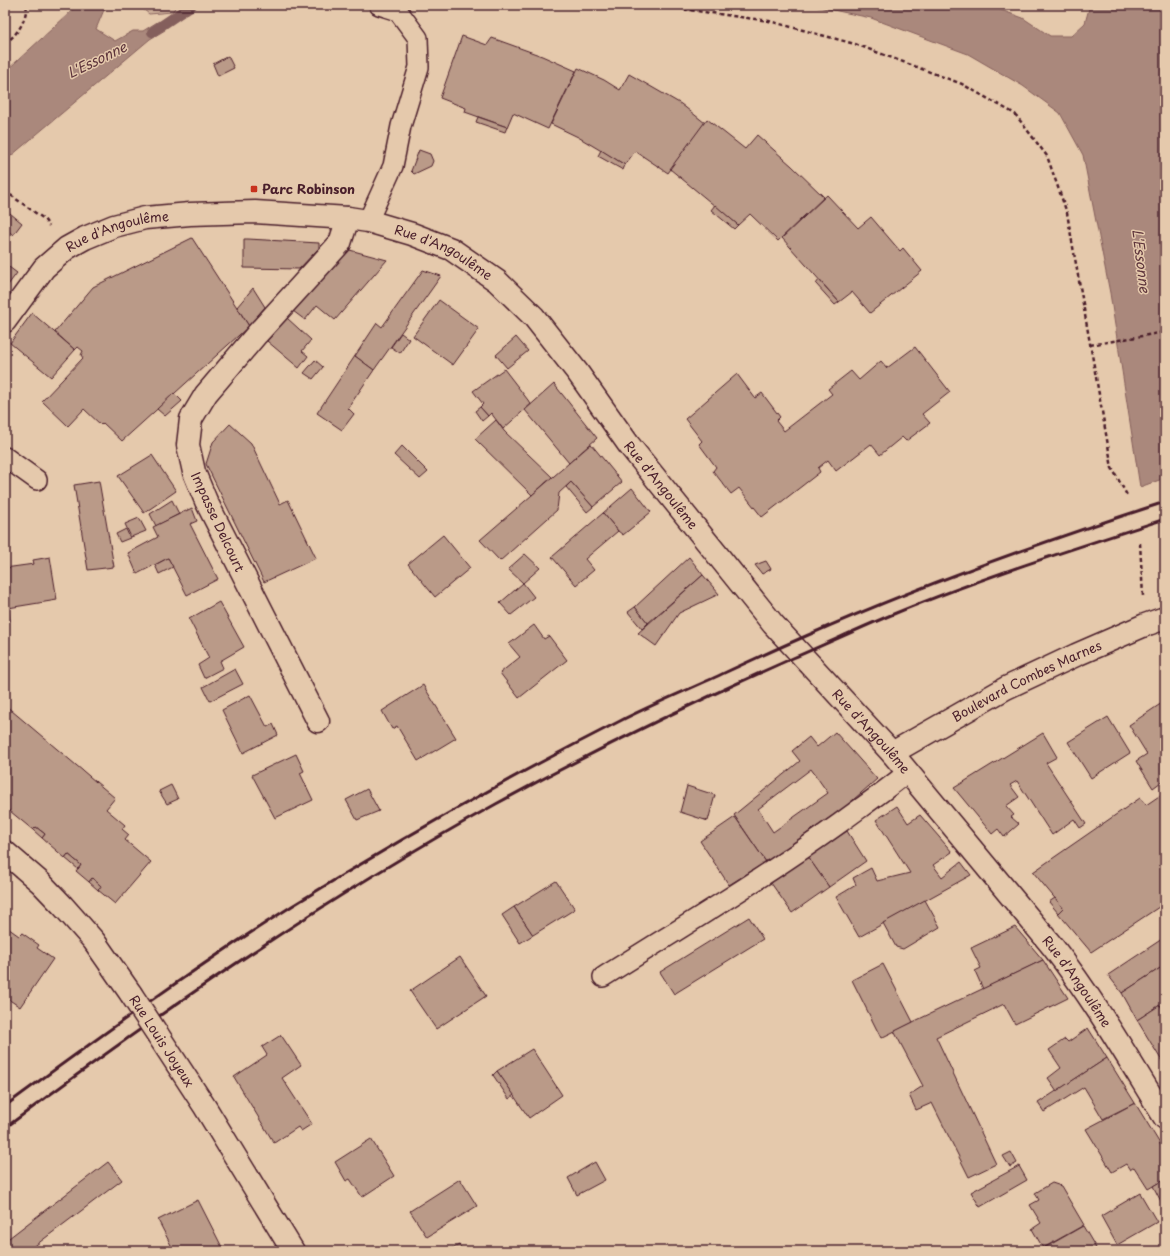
<svg xmlns="http://www.w3.org/2000/svg" width="1170" height="1256" viewBox="0 0 1170 1256" font-family="'Playpen Sans',sans-serif">
<style>
.green{fill:#ccad97;stroke:#8b6661}
.water{fill:#aa887b;stroke:#845e5b}
.lines{fill:none;stroke-linecap:round;stroke-linejoin:round}
.stream{stroke:#845e5b;stroke-width:10}
.building{fill:#ba9a88;stroke:#4a1f2b;fill-rule:evenodd}
.lane-casing{stroke:#4a1f2b;stroke-width:22}
.street-casing{stroke:#4a1f2b;stroke-width:25}
.secondary-casing{stroke:#4a1f2b;stroke-width:25}
.path{stroke:#4a1f2b;stroke-width:2.5;stroke-dasharray:4 3;stroke-linecap:butt}
.lane{stroke:#e5c9ac;stroke-width:19}
.street{stroke:#e5c9ac;stroke-width:22}
.secondary{stroke:#e5c9ac;stroke-width:22}
.rail{stroke:#4a1f2b;stroke-width:3}
.street-bridge-casing{stroke:#4a1f2b;stroke-width:25;stroke-linecap:butt}
.street-bridge{stroke:#e5c9ac;stroke-width:22}
.poi-dot{fill:#c8321e;stroke:#e5c9ac;stroke-width:1.5}
.labels{text-anchor:middle;stroke-width:3;stroke-linejoin:round;paint-order:stroke}
.poi-label{font-size:13px;font-weight:bold;fill:#4a1f2b;stroke:#e5c9ac;text-anchor:start}
.street-label{font-size:13px;fill:#4a1f2b;stroke:#e5c9ac}
.water-label{font-size:14px;font-style:italic;fill:#5d343b;stroke:#e5c9ac}
</style>
<rect width="100%" height="100%" fill="#e5c9ac"/>
<filter id="ink" filterUnits="userSpaceOnUse"><feTurbulence type="fractalNoise" baseFrequency=".025" numOctaves="2"/><feDisplacementMap in="SourceGraphic" scale="8" xChannelSelector="R" yChannelSelector="G"/><feConvolveMatrix kernelMatrix="1 2 1 2 8 2 1 2 1" color-interpolation-filters="sRGB"/></filter>
<g filter="url(#ink)">
<polygon class="green" points="138,5 177,5 172,12 149,14"/>
<g class="water">
<polygon points="78,5 106,5 96,29 115,41 133,31 143,31 159,21 165,30 150,39 5,161 5,72"/>
<polygon points="809,5 987,5 1023,18 1050,36 1071,36 1085,23 1090,5 1161,5 1165,71 1165,478 1140,487 1110,293 1083,155 1060,113 1023,86 968,54 871,18"/>
</g>
<g class="lines">
<polyline class="stream" points="152,32 192,5"/>
</g>
<g class="building">
<polygon points="5,5 8,5 5,31"/>
<polygon points="462,36 487,45 492,38 542,56 576,71 548,129 513,113 507,127 465,112 466,108 440,98"/>
<polygon points="228,56 234,68 218,76 213,64"/>
<polygon points="578,68 604,80 620,90 629,74 681,104 705,123 668,173 635,151 625,165 578,137 551,124"/>
<polygon points="478,117 507,127 505,132 476,122"/>
<polygon points="707,119 745,149 757,135 792,166 824,197 778,241 750,214 738,225 670,169"/>
<polygon points="419,150 430,154 433,161 431,166 414,174 411,171"/>
<polygon points="601,150 625,165 623,170 598,156"/>
<polygon points="827,195 858,228 871,217 900,251 903,248 922,271 870,313 852,292 839,302 782,238"/>
<polygon points="715,205 738,225 734,229 711,210"/>
<polygon points="5,209 22,223 13,235 5,228"/>
<polygon points="192,238 249,326 122,441 103,423 101,425 84,409 68,426 42,401 83,358 81,355 83,351 78,347 75,350 55,332 93,287"/>
<polygon points="244,239 248,239 319,243 319,248 299,269 244,268"/>
<polygon points="346,249 387,260 335,320 317,305 305,320 293,311"/>
<polygon points="5,264 17,273 5,289"/>
<polygon points="423,270 441,276 374,370 355,356 377,323 382,327"/>
<polygon points="819,280 839,302 835,305 816,284"/>
<polygon points="253,288 265,307 249,326 237,307"/>
<polygon points="439,300 479,329 453,365 413,336"/>
<polygon points="32,313 75,350 51,377 10,343"/>
<polygon points="287,318 311,340 302,351 308,356 299,368 267,341"/>
<polygon points="401,333 409,339 400,353 391,347"/>
<polygon points="516,337 528,351 507,368 496,355"/>
<polygon points="915,347 950,392 922,414 930,423 906,441 902,437 880,455 871,444 836,471 828,460 818,468 820,472 762,517 739,488 731,494 713,471 716,467 699,444 702,441 685,419 737,374 755,398 762,393 780,417 776,421 784,431 832,394 828,389 851,371 859,380 881,361 887,368"/>
<polygon points="355,356 374,370 348,408 354,414 342,430 317,413"/>
<polygon points="315,360 323,367 313,379 304,373"/>
<polygon points="504,369 531,404 503,429 491,413 488,416 480,407 483,404 473,391"/>
<polygon points="554,384 597,438 569,463 525,410"/>
<polygon points="174,393 182,401 165,416 157,409"/>
<polygon points="480,407 488,416 482,421 475,411"/>
<polygon points="496,420 504,431 552,477 532,495 475,439"/>
<polygon points="230,424 251,443 280,504 288,500 316,558 264,582 206,464 213,442"/>
<polygon points="591,444 622,482 593,507 571,482 559,493 557,510 500,561 480,540"/>
<polygon points="402,446 428,472 420,479 394,455"/>
<polygon points="152,455 176,491 144,513 118,476"/>
<polygon points="99,481 114,567 88,570 74,485"/>
<polygon points="571,482 593,507 587,512 566,487"/>
<polygon points="632,488 651,512 623,535 618,531 603,513"/>
<polygon points="172,500 179,514 156,526 150,514"/>
<polygon points="192,508 197,521 190,524 218,579 187,595 168,558 137,574 128,553 158,537 153,527"/>
<polygon points="603,513 618,531 585,559 594,570 576,585 552,557"/>
<polygon points="139,518 146,531 131,537 125,524"/>
<polygon points="126,529 130,538 120,542 116,534"/>
<polygon points="443,535 470,568 435,597 408,564"/>
<polygon points="525,554 540,568 523,583 508,569"/>
<polygon points="50,557 57,600 8,608 10,621 5,621 5,568 34,564 33,560"/>
<polygon points="689,557 703,575 648,623 635,607"/>
<polygon points="168,558 173,567 159,574 155,565"/>
<polygon points="766,561 771,569 762,574 755,565"/>
<polygon points="703,575 719,594 679,613 656,646 638,633"/>
<polygon points="523,583 534,597 511,615 500,603"/>
<polygon points="219,602 244,647 220,661 223,668 204,678 198,665 209,658 189,619"/>
<polygon points="635,607 648,623 642,629 628,612"/>
<polygon points="534,625 544,639 549,636 567,660 519,698 500,673 520,657 509,644"/>
<polygon points="235,669 243,684 210,701 203,687"/>
<polygon points="423,685 456,738 418,761 397,726 392,729 382,711"/>
<polygon points="250,695 267,727 273,724 278,735 243,753 222,710"/>
<polygon points="1165,701 1165,779 1153,788 1136,761 1147,754 1129,725"/>
<polygon points="5,705 115,798 106,809 125,825 122,829 129,835 125,840 151,862 115,904 98,890 101,886 92,878 89,882 76,871 81,865 68,854 65,858 42,838 45,834 36,827 33,830 5,807"/>
<polygon points="1108,717 1130,753 1091,778 1068,742"/>
<path d="M835,732L877,779L845,807L766,862L734,815L800,761L792,751L809,737L817,747ZM811,769L828,793L773,832L758,809Z"/>
<polygon points="1043,733 1057,757 1046,763 1086,824 1080,828 1074,819 1052,835 1017,781 1010,785 1019,797 1006,806 1014,815 1011,817 1019,824 1004,837 998,829 992,834 954,788"/>
<polygon points="296,754 304,771 300,773 313,800 275,818 252,775"/>
<polygon points="171,785 178,799 167,804 159,791"/>
<polygon points="687,786 715,795 708,821 680,812"/>
<polygon points="367,789 379,811 357,820 346,800"/>
<polygon points="1165,792 1165,903 1091,952 1058,913 1063,908 1033,872 1140,798 1146,805"/>
<polygon points="897,806 908,823 920,815 952,852 933,865 942,877 961,862 971,875 859,937 836,897 856,885 853,878 871,868 877,881 910,873 876,820"/>
<polygon points="735,817 766,862 729,885 700,841"/>
<polygon points="36,827 45,834 42,838 33,830"/>
<polygon points="847,831 866,861 829,887 808,857"/>
<polygon points="68,854 81,865 78,869 65,858"/>
<polygon points="808,857 829,887 792,913 771,883"/>
<polygon points="92,878 101,886 98,890 89,882"/>
<polygon points="556,881 575,909 533,935 514,907"/>
<polygon points="1055,898 1063,908 1058,913 1049,902"/>
<polygon points="925,900 940,927 903,949 896,947 883,923"/>
<polygon points="514,907 533,935 520,943 502,915"/>
<polygon points="749,917 763,939 674,994 660,972"/>
<polygon points="5,926 19,936 22,933 39,945 37,948 53,959 20,1007 5,997"/>
<polygon points="1015,927 1043,960 983,989 975,971 981,968 971,948"/>
<polygon points="1165,937 1165,965 1122,993 1108,975"/>
<polygon points="460,957 486,996 436,1029 410,991"/>
<polygon points="1043,960 1068,998 1015,1024 1004,1004 936,1037 996,1164 969,1177 932,1103 916,1110 909,1095 923,1086 894,1031"/>
<polygon points="883,964 913,1022 881,1038 852,980"/>
<polygon points="1165,965 1165,1013 1160,1005 1137,1020 1122,993"/>
<polygon points="1160,1005 1165,1013 1165,1066 1137,1020"/>
<polygon points="1088,1028 1107,1058 1057,1091 1048,1078 1061,1068 1049,1050 1065,1039 1068,1042"/>
<polygon points="281,1035 301,1065 282,1078 312,1124 301,1131 298,1127 274,1143 234,1077 267,1055 262,1047"/>
<polygon points="532,1049 562,1095 529,1118 497,1071"/>
<polygon points="1107,1058 1135,1103 1103,1119 1084,1087 1044,1112 1038,1103"/>
<polygon points="497,1071 514,1095 509,1099 493,1075"/>
<polygon points="1135,1103 1165,1152 1165,1179 1148,1189 1134,1167 1130,1170 1126,1164 1112,1172 1086,1129"/>
<polygon points="371,1139 394,1176 362,1197 350,1179 346,1181 335,1162"/>
<polygon points="1011,1152 1017,1163 1010,1167 1003,1156"/>
<polygon points="108,1162 122,1180 28,1251 5,1251 5,1241"/>
<polygon points="595,1162 605,1180 577,1195 568,1178"/>
<polygon points="1019,1166 1027,1180 980,1207 971,1192"/>
<polygon points="460,1179 477,1206 427,1237 410,1211"/>
<polygon points="1165,1179 1165,1209 1153,1186"/>
<polygon points="1052,1183 1061,1186 1084,1225 1043,1248 1032,1229 1041,1223 1030,1205 1039,1200 1035,1193"/>
<polygon points="1140,1193 1157,1222 1117,1245 1101,1216"/>
<polygon points="198,1200 224,1251 174,1251 158,1220"/>
<polygon points="1083,1226 1096,1248 1092,1251 1039,1251"/>
<polygon points="459,1245 463,1251 448,1251"/>
</g>
<g class="lines">
<g class="lane-casing">
<g id="lane">
<polyline points="368,221 393,166 401,126 419,67 418,38 398,11 379,5"/>
<polyline points="5,457 37,480"/>
<path d="M603,977C682,927 764,878 840,823C863,806 886,790 908,772"/>
</g>
</g>
<g class="street-casing">
<g id="street">
<polyline points="318,721 206,501 194,472 188,445 191,419 206,394 257,334 340,243 348,218"/>
<path id="s1" d="M892,753L1006,688L1076,655L1145,625L1165,618"/>
<polyline points="5,852 41,883 63,906 94,941 131,994"/>
<polyline points="158,1035 205,1107 293,1251"/>
</g>
</g>
<g class="secondary-casing">
<g id="secondary">
<path id="s2" d="M5,321L44,268L67,248L85,238L114,226L145,218L190,214L255,212L348,218L368,221L412,234L451,249L497,281L534,317L578,373L629,445L773,624L892,753L1053,947C1095,1001 1129,1060 1165,1118"/>
</g>
</g>
<g class="path">
<polyline points="642,5 675,8 769,21 855,44 962,84 1015,114 1047,156 1067,213 1112,468 1128,497"/>
<path d="M5,44C19,32 25,23 27,5"/>
<polyline points="5,191 44,219 49,226"/>
<polyline points="1090,345 1165,332"/>
<polyline points="1140,543 1143,596"/>
</g>
<use href="#lane" class="lane"/>
<use href="#street" class="street"/>
<use href="#secondary" class="secondary"/>
<g class="rail">
<path d="M5,1106C99,1037 194,968 292,906C398,840 508,778 620,721C653,704 688,690 722,674C750,661 778,648 806,636C923,584 1044,541 1165,502"/>
<path d="M5,1128C162,1010 324,899 496,804C593,751 692,703 793,658C828,643 862,627 896,613C984,577 1075,548 1165,519"/>
</g>
<g class="street-bridge-casing">
<polyline id="street-bridge" points="131,994 158,1035"/>
</g>
<use href="#street-bridge" class="street-bridge"/>
</g>
</g>
<rect class="poi-dot" x="250" y="185" width="8" height="8" rx="2"/>
<g class="labels">
<g class="poi-label">
<text x="262" y="194">Parc Robinson</text>
</g>
<g class="street-label">
<text dy="5" stroke="none"><textPath href="#s2" startOffset="150">Rue d'Angoulême</textPath></text>
<text dy="5" stroke="none"><textPath href="#s2" startOffset="486">Rue d'Angoulême</textPath></text>
<text dy="5" stroke="none"><textPath href="#s2" startOffset="810">Rue d'Angoulême</textPath></text>
<text transform="translate(218 522) rotate(65)" y="5">Impasse Delcourt</text>
<text dy="5" stroke="none"><textPath href="#s1" startOffset="153">Boulevard Combes Marnes</textPath></text>
<text dy="5" stroke="none"><textPath href="#s2" startOffset="1134">Rue d'Angoulême</textPath></text>
<text dy="5" stroke="none"><textPath href="#s2" startOffset="1458">Rue d'Angoulême</textPath></text>
<text transform="translate(162 1041) rotate(57)" y="5">Rue Louis Joyeux</text>
</g>
<g class="water-label">
<text transform="translate(97 60) rotate(-26)" y="5">L'Essonne</text>
<text transform="translate(1141 261) rotate(83)" y="5">L'Essonne</text>
</g>
</g>
<rect width="1170" height="1256" fill="none" stroke="#e5c9ac" stroke-width="20"/>
<rect x="10" y="10" width="1150" height="1236" fill="none" stroke="#4a1f2b" stroke-width="1.5" filter="url(#ink)"/>
</svg>
